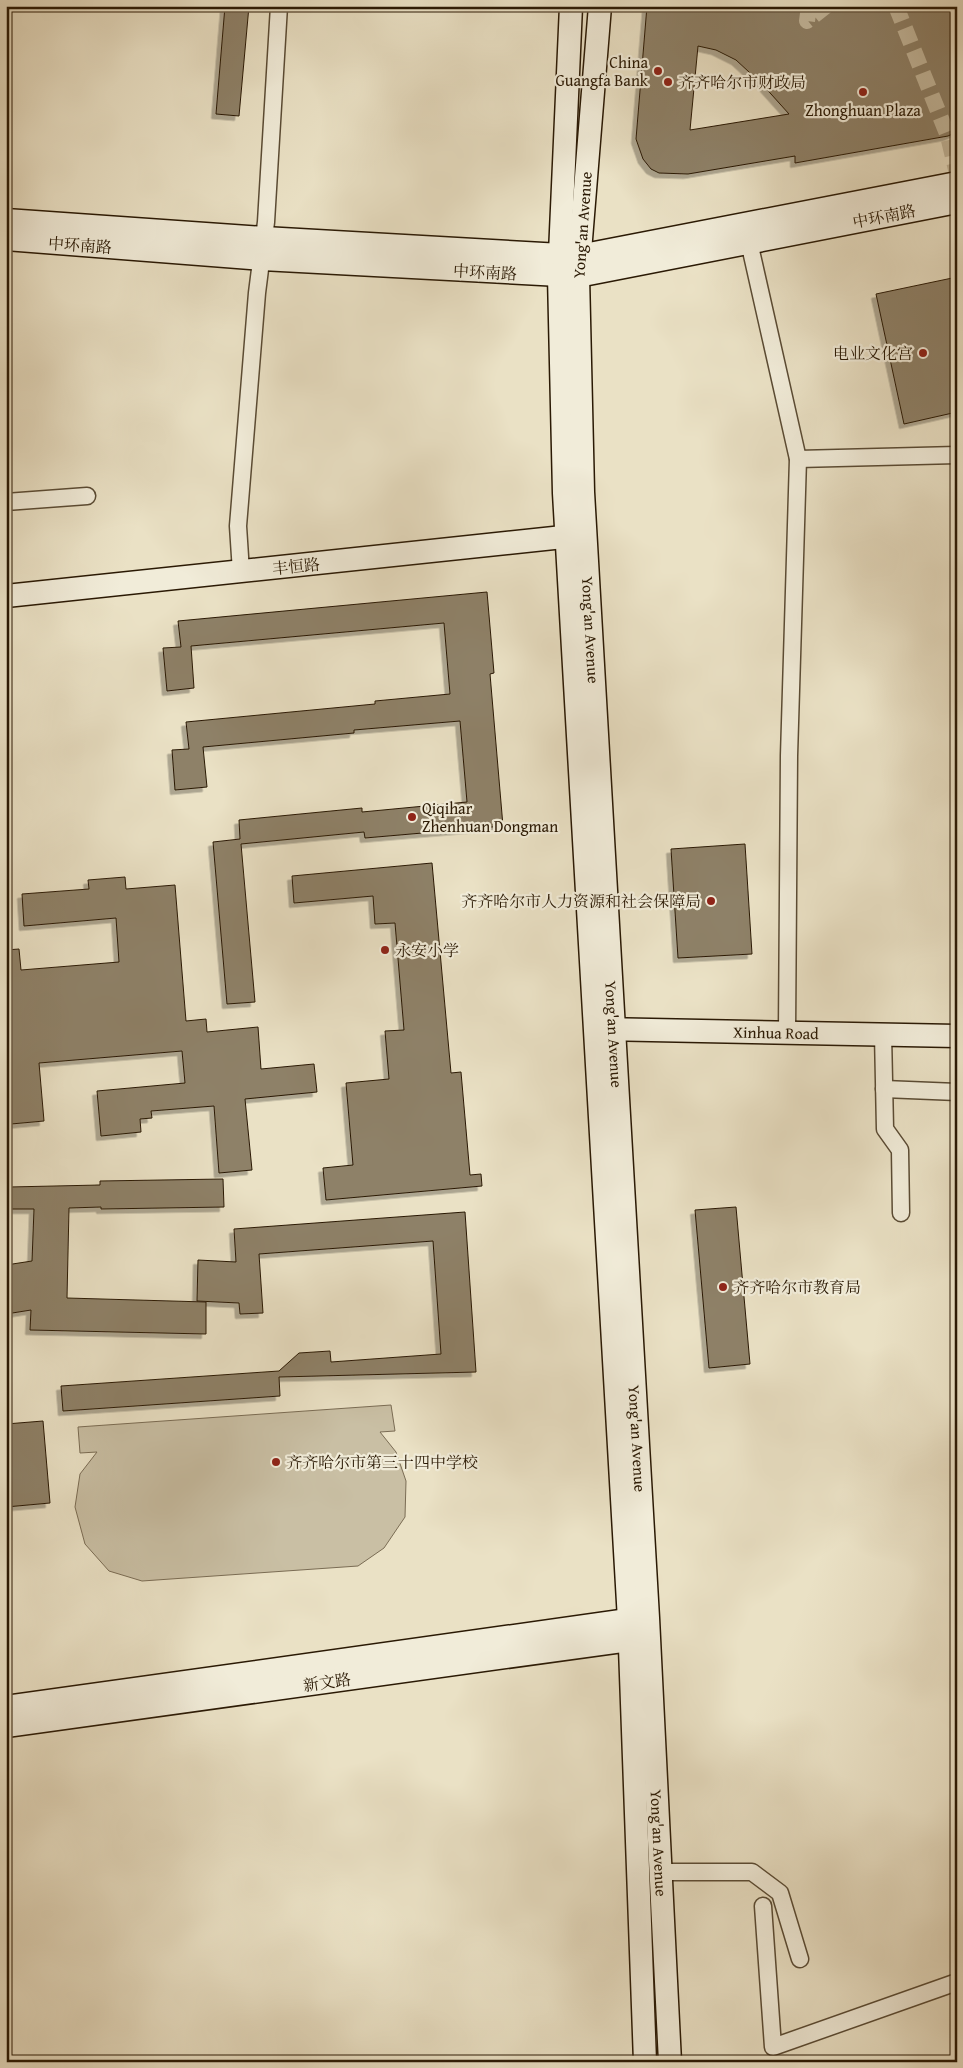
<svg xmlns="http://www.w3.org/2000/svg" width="963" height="2068" viewBox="0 0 963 2068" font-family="'Gentium Book Plus','Noto Serif SC',serif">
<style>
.green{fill:#c9bfa4;stroke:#7a6c54}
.building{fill:#8e8168;stroke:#2a1904;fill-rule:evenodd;filter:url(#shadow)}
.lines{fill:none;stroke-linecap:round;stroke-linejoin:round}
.street-tunnel{stroke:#c4b99e;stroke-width:16;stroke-dasharray:16 8;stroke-linecap:butt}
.street-casing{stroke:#5a4b34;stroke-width:19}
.secondary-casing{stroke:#2a1904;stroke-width:25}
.street{stroke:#f1ecd9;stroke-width:16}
.secondary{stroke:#f1ecd9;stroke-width:22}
.poi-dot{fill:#8f2418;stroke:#f1ecd9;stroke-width:2}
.labels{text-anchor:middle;stroke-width:4.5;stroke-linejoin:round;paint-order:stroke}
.poi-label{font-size:16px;fill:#2a1904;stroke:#f1ecd9;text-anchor:start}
.street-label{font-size:16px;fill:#2a1904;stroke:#f1ecd9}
</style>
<defs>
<filter id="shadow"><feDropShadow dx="-4.5" dy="4.5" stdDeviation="0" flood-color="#0004"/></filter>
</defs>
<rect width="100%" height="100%" fill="#eae1c5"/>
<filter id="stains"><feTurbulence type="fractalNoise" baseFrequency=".004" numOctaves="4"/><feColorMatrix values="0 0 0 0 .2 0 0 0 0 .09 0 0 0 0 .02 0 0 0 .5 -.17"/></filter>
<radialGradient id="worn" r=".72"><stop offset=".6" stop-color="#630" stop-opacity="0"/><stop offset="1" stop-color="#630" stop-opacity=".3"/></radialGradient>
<polygon class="green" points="391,1405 395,1431 380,1432 396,1452 406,1481 405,1517 384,1548 358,1566 142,1581 109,1571 85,1544 75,1507 80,1474 97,1452 80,1453 78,1427"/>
<g class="building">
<polygon points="225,6 249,6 239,116 216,114"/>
<path d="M647,6H957V132L948,136L795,163V156L688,174L659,173L651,169L643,159L636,139ZM698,46L716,50L736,60L762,84L789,114L690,130Z"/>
<polygon points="957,277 957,412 904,424 876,294"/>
<polygon points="487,592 494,673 490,674 503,826 365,838 364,832 241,844 255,1002 227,1004 213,842 240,839 239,820 362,808 362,812 467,802 460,721 354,730 354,733 203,747 207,787 175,790 172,750 189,749 186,722 375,704 375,701 450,694 444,623 191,646 194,688 167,691 163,648 181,647 178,621"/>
<polygon points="745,844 752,954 678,958 671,849"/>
<polygon points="432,863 451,1073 461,1072 470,1175 481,1174 482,1186 326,1200 323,1168 353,1165 346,1083 389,1079 385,1031 404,1030 395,923 375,924 373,896 294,903 292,876"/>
<polygon points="125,877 126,889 175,885 186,1021 206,1019 207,1032 258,1027 261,1069 314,1064 317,1092 245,1099 252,1170 219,1173 214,1106 151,1111 152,1118 140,1119 141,1132 101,1136 97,1091 185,1083 182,1051 39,1063 44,1121 11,1124 9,1104 6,1104 6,950 19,949 21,970 119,962 116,918 24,926 22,894 89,889 88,880"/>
<polygon points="223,1179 224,1207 101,1209 101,1207 69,1208 67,1298 206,1302 206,1334 30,1330 31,1310 6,1314 6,1265 32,1261 34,1209 10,1209 9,1187 100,1185 100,1181"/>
<polygon points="736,1207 750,1364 709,1368 695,1210"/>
<polygon points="465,1212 476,1372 279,1377 280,1396 63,1411 61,1386 279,1371 299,1353 330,1351 331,1362 441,1354 433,1241 259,1254 263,1313 240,1314 239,1303 197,1301 198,1260 236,1262 234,1229"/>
<polygon points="43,1421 50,1503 6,1507 6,1424"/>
</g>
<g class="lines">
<g class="street-tunnel">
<polyline points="809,6 807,21 826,6"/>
<polyline points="896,6 948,136 957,174"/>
</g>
<g class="street-casing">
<g id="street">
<polyline points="747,233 798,459 789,756 787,1032"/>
<polyline points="798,459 957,455"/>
<polyline points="6,502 87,496"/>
<polyline points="241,572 238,526 257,293 266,222 279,6"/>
<polyline points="883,1034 885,1129 900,1150 901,1213"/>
<polyline points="884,1089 957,1092"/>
<polyline points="660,1872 752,1872 780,1893 800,1959"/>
<polyline points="763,1906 773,2047 957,1982"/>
</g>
</g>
<g class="secondary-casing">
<g id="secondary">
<polyline points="571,6 559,276 564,493 629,1620 645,2062"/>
<path id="s1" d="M600,6L578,276L583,492L648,1618L670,2062"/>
<polyline points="6,220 264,238 579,256 957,183"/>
<polyline points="6,239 262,259 578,276 957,202"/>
<polyline points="6,596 582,535"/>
<path id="s2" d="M601,1029L957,1036"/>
<polyline points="6,1707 642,1618"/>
<polyline points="6,1726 644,1638"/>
</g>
</g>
<use href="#street" class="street"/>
<use href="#secondary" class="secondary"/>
</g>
<g class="poi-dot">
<circle cx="658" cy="71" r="5"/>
<circle cx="668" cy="82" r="5"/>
<circle cx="863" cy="92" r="5"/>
<circle cx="923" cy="353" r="5"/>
<circle cx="412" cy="817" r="5"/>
<circle cx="711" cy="901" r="5"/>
<circle cx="385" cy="950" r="5"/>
<circle cx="723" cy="1287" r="5"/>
<circle cx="276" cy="1462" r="5"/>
</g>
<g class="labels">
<g class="poi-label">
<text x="648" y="68" text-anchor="end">China<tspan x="648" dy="18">Guangfa Bank</tspan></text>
<text x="678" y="88">齐齐哈尔市财政局</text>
<text x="863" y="116" text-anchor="middle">Zhonghuan Plaza</text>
<text x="913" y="359" text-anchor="end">电业文化宫</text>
<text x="422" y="814">Qiqihar<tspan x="422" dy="18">Zhenhuan Dongman</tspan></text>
<text x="701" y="907" text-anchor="end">齐齐哈尔市人力资源和社会保障局</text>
<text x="395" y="956">永安小学</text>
<text x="733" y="1293">齐齐哈尔市教育局</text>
<text x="286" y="1468">齐齐哈尔市第三十四中学校</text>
</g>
<g class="street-label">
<text transform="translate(884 216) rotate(-11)" y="6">中环南路</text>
<text transform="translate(582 225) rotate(-86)" y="6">Yong'an Avenue</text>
<text transform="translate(80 245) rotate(4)" y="6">中环南路</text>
<text transform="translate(485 272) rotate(3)" y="6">中环南路</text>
<text transform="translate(296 566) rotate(-6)" y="6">丰恒路</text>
<text dy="6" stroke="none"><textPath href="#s1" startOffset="625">Yong'an Avenue</textPath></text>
<text dy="6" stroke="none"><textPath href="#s2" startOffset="175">Xinhua Road</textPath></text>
<text dy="6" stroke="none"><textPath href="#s1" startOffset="1030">Yong'an Avenue</textPath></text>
<text dy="6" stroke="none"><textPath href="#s1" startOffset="1435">Yong'an Avenue</textPath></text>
<text transform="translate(327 1682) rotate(-8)" y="6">新文路</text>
<text dy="6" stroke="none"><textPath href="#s1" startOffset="1840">Yong'an Avenue</textPath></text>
</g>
</g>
<rect width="963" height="2068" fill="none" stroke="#eae1c5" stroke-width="25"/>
<rect x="8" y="8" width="948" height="2053" fill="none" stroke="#2a1904" stroke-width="2.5"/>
<rect x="12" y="12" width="938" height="2043" fill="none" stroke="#2a1904"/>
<rect width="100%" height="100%" filter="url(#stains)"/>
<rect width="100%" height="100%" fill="url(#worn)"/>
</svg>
